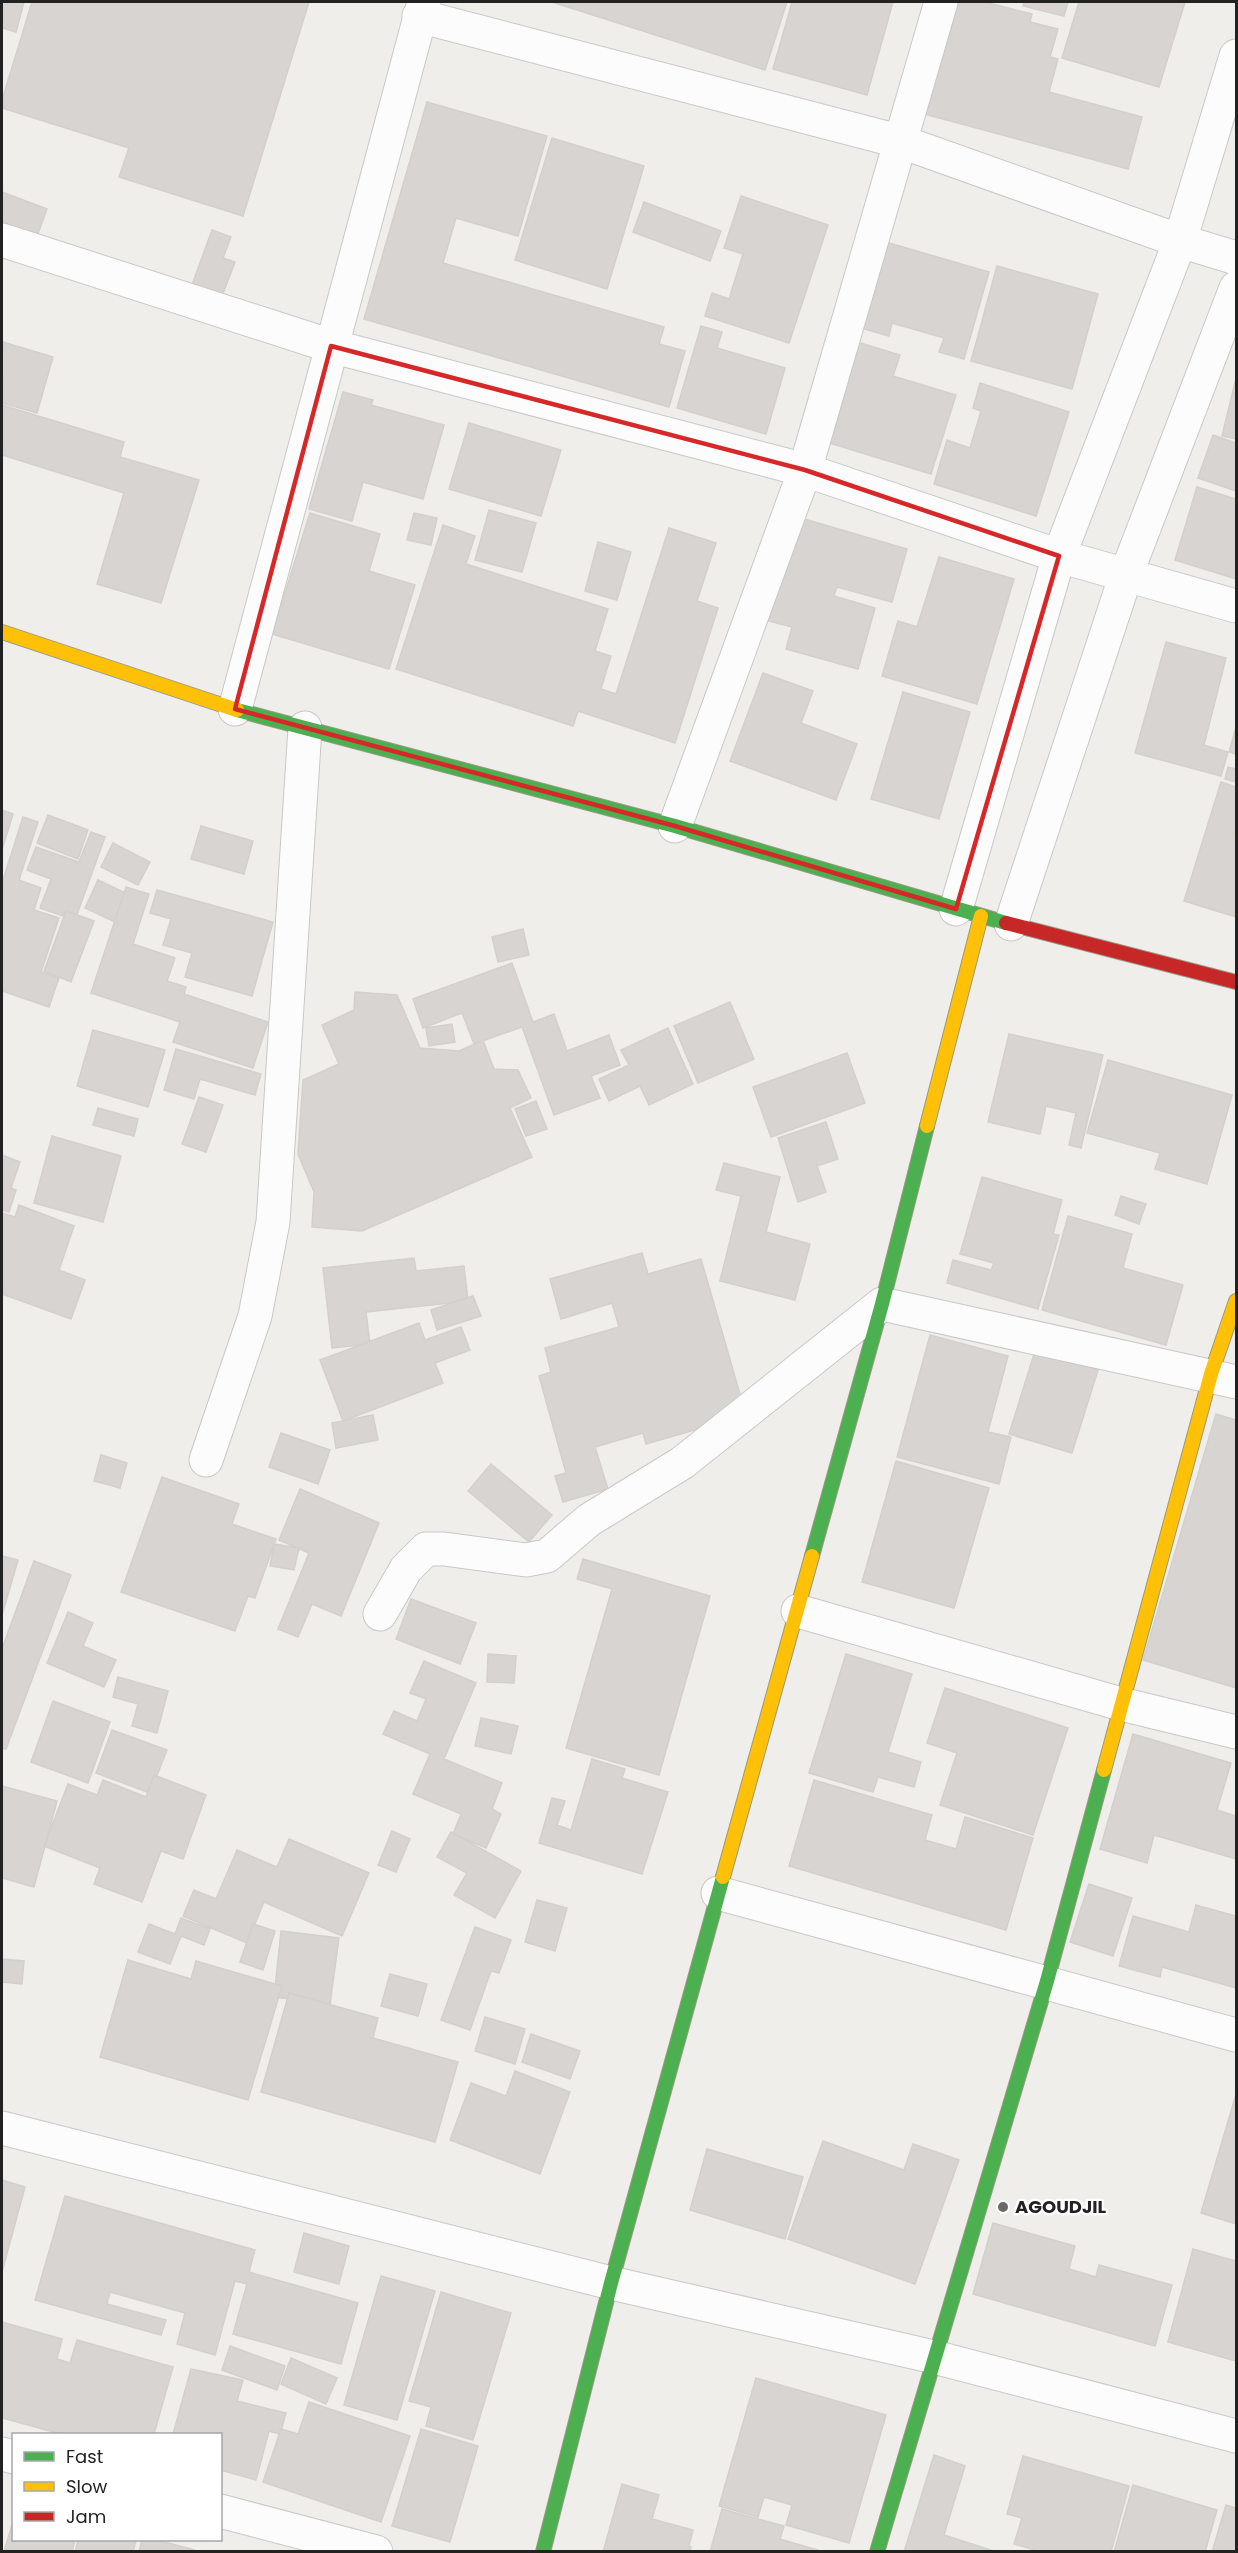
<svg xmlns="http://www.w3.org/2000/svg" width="1238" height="2553" viewBox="0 0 1238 2553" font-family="Poppins,sans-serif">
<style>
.building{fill:#d7d4d2;stroke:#d3d0cc;stroke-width:1.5}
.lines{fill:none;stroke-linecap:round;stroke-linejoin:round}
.street-casing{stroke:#c9c8c7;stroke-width:35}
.fast-casing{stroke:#999a82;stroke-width:16}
.slow-casing{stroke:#999a82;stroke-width:16}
.jam-casing{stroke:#999a82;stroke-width:16}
.street{stroke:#fdfcfc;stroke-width:33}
.fast{stroke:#4caf50;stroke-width:14}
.slow{stroke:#ffc107;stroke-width:14}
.jam{stroke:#c62828;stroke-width:14}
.marked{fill:none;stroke:#d62828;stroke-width:4.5;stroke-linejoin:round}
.poi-dot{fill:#6a6968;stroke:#fff;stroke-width:2}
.labels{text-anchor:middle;stroke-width:4.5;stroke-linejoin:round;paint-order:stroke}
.poi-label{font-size:18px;font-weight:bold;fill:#222;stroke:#fff;text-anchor:start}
</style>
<rect width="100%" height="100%" fill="#f0eeeb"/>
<g class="building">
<polygon points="2,2 24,2 16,32 2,28"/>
<polygon points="32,2 309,2 243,216 119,177 129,148 2,108 2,100"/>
<polygon points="552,2 787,2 765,70"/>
<polygon points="792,2 893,2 867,95 773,69"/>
<polygon points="942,2 985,2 1032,14 1030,22 1058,29 1050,57 1058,59 1049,92 1142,117 1128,169 913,111"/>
<polygon points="1024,2 1068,2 1064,16 1023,6"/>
<polygon points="1079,2 1185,2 1159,87 1062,58"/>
<polygon points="427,102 547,136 518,236 456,218 443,263 664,327 659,344 685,351 669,407 364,319"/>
<polygon points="552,138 644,166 607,289 515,260"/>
<polygon points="2,192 47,209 32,250 2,239"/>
<polygon points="741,196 828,225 789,343 705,316 712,293 729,299 743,254 724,248"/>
<polygon points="644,202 721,231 710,261 633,232"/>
<polygon points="212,230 231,237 223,258 235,262 219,304 189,293"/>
<polygon points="872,238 989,272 964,359 939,352 944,338 892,323 889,336 847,324"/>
<polygon points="997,266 1098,294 1072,389 971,361"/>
<polygon points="701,326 722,332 717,348 785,368 766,434 677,408"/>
<polygon points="3,342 53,357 37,413 2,403"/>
<polygon points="857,342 900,355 893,376 956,395 931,474 826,442"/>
<polygon points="1236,378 1236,439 1222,436"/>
<polygon points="980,383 1069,412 1036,516 934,484 947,440 970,448 981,411 973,408"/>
<polygon points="343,392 373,400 371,405 444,425 423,499 363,482 352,521 309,509"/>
<polygon points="2,405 124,442 120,457 199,480 161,603 97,584 124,493 2,455"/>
<polygon points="469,423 561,450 541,516 449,489"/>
<polygon points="1213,435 1236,443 1236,491 1198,478"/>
<polygon points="1197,487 1236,499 1236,579 1175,560"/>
<polygon points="489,510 536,523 522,572 475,560"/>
<polygon points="310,513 380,534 369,571 415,585 389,669 272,634"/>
<polygon points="414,513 437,518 431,545 407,540"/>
<polygon points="794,516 907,549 892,602 837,587 834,596 875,608 858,669 786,649 792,627 765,620"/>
<polygon points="443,525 475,536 466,564 608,609 595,651 611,656 601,689 616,694 669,528 716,543 697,601 718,608 675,743 578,711 573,726 396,669"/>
<polygon points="598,542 631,552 617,600 585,591"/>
<polygon points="939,557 1014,579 977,704 882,676 898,621 917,627"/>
<polygon points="1166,642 1226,658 1204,745 1228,752 1221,776 1135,753"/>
<polygon points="763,673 813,691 801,723 857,744 836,800 730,761"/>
<polygon points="903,692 970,712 939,819 871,799"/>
<polygon points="1236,727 1236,754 1229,752"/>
<polygon points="1228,767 1236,769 1236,782 1225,779"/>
<polygon points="1221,782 1236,787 1236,827 1234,836 1236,837 1236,917 1184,901"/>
<polygon points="2,810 13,814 2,850"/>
<polygon points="48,815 88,830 78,859 37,843"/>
<polygon points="23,817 38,822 19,880 41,888 34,910 59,918 41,972 59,978 49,1007 2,991 2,883"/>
<polygon points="201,826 253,841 244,874 191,859"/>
<polygon points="91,832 105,837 75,920 40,908 51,879 27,870 36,847 79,862"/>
<polygon points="113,843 150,862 138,885 101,867"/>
<polygon points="98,880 128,894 115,922 85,908"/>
<polygon points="126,887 149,894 133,944 175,958 167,981 186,987 184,994 268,1022 253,1068 173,1042 180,1022 91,993"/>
<polygon points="157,890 273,922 252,996 185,977 192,953 163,945 171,919 150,913"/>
<polygon points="66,911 94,921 71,982 44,971"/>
<polygon points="523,929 529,955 498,962 492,937"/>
<polygon points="512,963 533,1022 554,1014 567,1051 609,1035 620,1065 591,1076 600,1098 554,1115 522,1027 474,1044 462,1013 423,1028 413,999"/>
<polygon points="355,992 397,995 420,1048 459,1051 483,1040 494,1069 518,1070 531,1098 510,1108 532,1157 362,1231 312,1227 314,1192 298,1154 303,1080 339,1064 322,1025 354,1010"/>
<polygon points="730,1002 754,1059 698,1083 674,1026"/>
<polygon points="452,1024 455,1042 429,1046 426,1028"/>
<polygon points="668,1028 693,1084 649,1105 640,1086 609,1101 599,1079 629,1065 621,1050"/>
<polygon points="93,1030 165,1050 148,1107 77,1086"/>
<polygon points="1009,1034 1103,1055 1081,1148 1069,1145 1076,1113 1046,1106 1040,1134 988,1122"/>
<polygon points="176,1049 261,1074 255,1095 200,1079 194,1099 164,1090"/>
<polygon points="847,1053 865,1103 771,1137 753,1087"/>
<polygon points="1108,1060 1232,1095 1207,1184 1155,1169 1160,1153 1087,1133"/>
<polygon points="199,1097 223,1105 206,1152 182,1144"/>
<polygon points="536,1101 547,1129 526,1136 515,1109"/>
<polygon points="98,1108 138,1119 134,1136 93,1125"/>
<polygon points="826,1122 838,1159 817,1166 826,1192 798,1202 778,1138"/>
<polygon points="52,1136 121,1156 103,1222 34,1203"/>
<polygon points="2,1155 20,1162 11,1188 16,1190 9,1212 2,1210"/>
<polygon points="724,1163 780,1177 766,1232 810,1244 795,1300 720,1281 741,1196 716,1190"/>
<polygon points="982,1177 1062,1200 1053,1234 1059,1235 1038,1309 947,1283 953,1260 991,1270 994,1263 960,1254"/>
<polygon points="1121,1196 1146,1204 1139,1224 1115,1215"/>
<polygon points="19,1205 74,1226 59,1270 85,1280 71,1319 2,1294 2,1213 15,1217"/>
<polygon points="1068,1216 1132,1234 1123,1268 1183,1285 1166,1345 1042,1310"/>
<polygon points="642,1253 648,1274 701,1259 746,1415 646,1444 643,1433 595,1447 608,1489 563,1502 555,1476 566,1473 539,1376 551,1372 545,1348 619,1327 612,1303 561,1319 550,1279"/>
<polygon points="414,1258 416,1271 464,1266 468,1301 366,1312 370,1344 332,1348 323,1268"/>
<polygon points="473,1296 481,1316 437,1330 431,1310"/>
<polygon points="419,1323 425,1340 461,1327 470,1350 435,1363 443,1383 343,1421 320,1360"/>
<polygon points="930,1335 1008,1356 988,1432 1011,1437 999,1484 897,1457"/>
<polygon points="1035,1351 1098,1370 1072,1453 1009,1434"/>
<polygon points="1216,1414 1236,1420 1236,1688 1143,1660"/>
<polygon points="373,1415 378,1440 336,1448 332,1423"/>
<polygon points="281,1433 330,1450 318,1484 269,1467"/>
<polygon points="101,1455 127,1463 120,1488 94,1481"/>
<polygon points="896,1461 989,1488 954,1608 862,1582"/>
<polygon points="491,1464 552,1515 529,1542 468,1491"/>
<polygon points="162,1477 239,1504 232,1524 276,1539 255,1598 248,1596 235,1631 121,1592"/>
<polygon points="300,1489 379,1523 341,1616 312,1604 298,1637 278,1629 309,1553 279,1540"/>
<polygon points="274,1544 299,1548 294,1570 270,1566"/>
<polygon points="2,1556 18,1560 2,1615"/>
<polygon points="583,1559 710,1596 659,1775 566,1748 612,1589 577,1579"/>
<polygon points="34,1561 71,1575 6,1749 2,1748 2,1649"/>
<polygon points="411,1599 476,1623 460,1664 396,1639"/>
<polygon points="68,1612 93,1623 83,1646 116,1660 104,1687 47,1663"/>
<polygon points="488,1654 516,1656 514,1683 487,1682"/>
<polygon points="846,1654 912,1674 888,1752 921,1762 914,1787 878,1777 873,1792 809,1773"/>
<polygon points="424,1661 476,1683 444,1759 502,1783 492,1809 501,1814 486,1848 453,1834 461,1814 413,1794 430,1754 383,1734 394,1711 417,1721 426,1699 410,1693"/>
<polygon points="118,1677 168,1691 157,1733 132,1726 138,1704 113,1697"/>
<polygon points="945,1688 1068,1728 1033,1835 940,1805 957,1753 927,1743"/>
<polygon points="53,1701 110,1722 88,1783 31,1762"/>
<polygon points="481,1718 518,1726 511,1754 475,1746"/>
<polygon points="112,1730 167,1750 150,1793 96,1773"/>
<polygon points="1133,1734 1231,1763 1217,1810 1236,1816 1236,1859 1154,1835 1147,1863 1100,1849"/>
<polygon points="592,1759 625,1769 622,1778 668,1792 642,1874 539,1843 552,1798 565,1801 557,1825 571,1830"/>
<polygon points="154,1775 206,1795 183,1859 161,1851 142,1902 94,1884 100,1868 44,1846 68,1784 97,1795 103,1780 146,1797"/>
<polygon points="814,1780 932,1815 925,1840 956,1849 965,1817 1033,1838 1006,1930 789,1866"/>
<polygon points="2,1786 57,1801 34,1887 2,1878"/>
<polygon points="392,1831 410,1839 396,1872 378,1865"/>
<polygon points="451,1832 521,1871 495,1918 454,1895 467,1873 437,1857"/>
<polygon points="289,1839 369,1873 342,1936 264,1902 247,1943 183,1916 194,1890 216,1899 237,1850 277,1867"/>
<polygon points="1089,1884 1132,1898 1113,1956 1070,1942"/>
<polygon points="537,1900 567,1908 555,1951 525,1942"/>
<polygon points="1196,1905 1236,1916 1236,1988 1162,1967 1160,1977 1119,1966 1133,1916 1189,1932"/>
<polygon points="181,1918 210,1929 204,1945 181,1936 170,1964 138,1952 149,1924 175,1934"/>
<polygon points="253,1924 275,1931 263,1970 240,1962"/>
<polygon points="475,1927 511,1940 499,1973 491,1971 470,2030 441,2020"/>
<polygon points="281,1931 339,1938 330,2004 274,1997"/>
<polygon points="2,1959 24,1961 22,1984 2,1982"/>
<polygon points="128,1960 191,1979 196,1961 282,1986 248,2100 100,2057"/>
<polygon points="390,1974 427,1984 418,2016 381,2006"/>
<polygon points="289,1993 378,2018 373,2038 458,2062 435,2142 261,2092"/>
<polygon points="485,2017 525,2029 515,2064 475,2051"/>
<polygon points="531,2034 580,2051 570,2079 522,2062"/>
<polygon points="515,2071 570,2092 540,2174 450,2140 471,2083 506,2096"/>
<polygon points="1236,2094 1236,2224 1201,2213"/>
<polygon points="823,2141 904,2170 913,2144 959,2160 915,2284 788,2239"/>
<polygon points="707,2149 803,2177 785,2239 690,2210"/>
<polygon points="2,2180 25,2187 2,2272"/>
<polygon points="65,2196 255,2250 249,2272 358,2303 341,2364 233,2334 247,2284 235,2281 215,2355 177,2344 185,2313 110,2292 107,2304 166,2320 161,2335 35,2300"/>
<polygon points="993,2223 1075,2246 1069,2269 1096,2277 1099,2265 1172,2285 1155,2346 973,2294"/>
<polygon points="304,2233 349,2246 339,2284 294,2272"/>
<polygon points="1193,2249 1236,2261 1236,2361 1168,2342"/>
<polygon points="381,2276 435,2291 397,2420 344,2405"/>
<polygon points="441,2292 511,2313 473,2440 426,2426 431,2407 409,2401"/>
<polygon points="2,2322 62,2339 57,2359 70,2363 77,2340 173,2367 154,2434 61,2434 2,2418"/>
<polygon points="230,2346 285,2366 277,2390 222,2370"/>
<polygon points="291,2358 337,2378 326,2404 281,2384"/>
<polygon points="191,2369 243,2380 237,2401 286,2413 280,2434 269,2431 256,2480 220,2470 220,2434 173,2434"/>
<polygon points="756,2378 886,2415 849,2543 786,2525 792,2505 764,2497 758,2517 719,2506"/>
<polygon points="309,2402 410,2436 381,2522 263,2482 281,2429 298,2434"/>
<polygon points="421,2429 478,2446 450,2542 392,2526"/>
<polygon points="934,2455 965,2466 944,2535 997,2552 904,2552"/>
<polygon points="1023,2456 1129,2486 1111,2552 1041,2552 1014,2544 1022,2518 1007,2514"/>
<polygon points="622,2484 659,2495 652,2519 693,2530 689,2546 691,2547 690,2552 603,2552"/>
<polygon points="1133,2485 1217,2510 1205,2552 1114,2552"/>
<polygon points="1226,2505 1236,2508 1236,2552 1212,2552"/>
<polygon points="722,2509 784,2526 780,2539 824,2552 710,2552"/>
<polygon points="14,2518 14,2540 75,2540 72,2552 4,2552"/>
<polygon points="78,2540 136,2540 133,2552 75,2552"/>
<polygon points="142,2540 157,2540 195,2550 139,2552"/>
</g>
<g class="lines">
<g class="street-casing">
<g id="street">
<polyline points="419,16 902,142 1180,241 1236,258"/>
<polyline points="2,240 331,346 805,470 1059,556 1236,606"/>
<polyline points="235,709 424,2"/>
<polyline points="675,826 805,470 941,2"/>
<polyline points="956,909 1059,556 1180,241 1236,56"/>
<polyline points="1011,924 1126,575 1236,288"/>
<polyline points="206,1460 255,1316 273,1222 305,728"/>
<polyline points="798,1611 1121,1704 1236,1732"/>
<polyline points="380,1614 406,1569 426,1549 444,1549 526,1560 547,1556 589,1520 682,1463 882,1304 1236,1382"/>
<polyline points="718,1893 1236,2035"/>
<polyline points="2,2128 611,2283 934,2357 1236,2436"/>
<polyline points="2,2454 14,2457"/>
<polyline points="220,2511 376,2552"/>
</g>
</g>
<g class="fast-casing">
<g id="fast">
<polyline points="237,710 675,826 1006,923"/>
<polyline points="812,1556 882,1304 927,1126"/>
<polyline points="543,2552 611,2283 723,1877"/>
<polyline points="877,2552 1047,1981 1104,1770"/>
</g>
</g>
<g class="slow-casing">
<g id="slow">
<polyline points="2,632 237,710"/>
<polyline points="927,1126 981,916"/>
<polyline points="1104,1770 1211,1374 1236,1301"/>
<polyline points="723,1877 812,1556"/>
</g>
</g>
<g class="jam-casing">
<polyline id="jam" points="1006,923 1236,982"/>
</g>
<use href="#street" class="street"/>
<use href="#fast" class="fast"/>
<use href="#slow" class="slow"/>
<use href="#jam" class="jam"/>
</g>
<path class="marked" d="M331,346L805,470L1059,556L956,909L675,826L235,709Z"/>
<circle class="poi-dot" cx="1003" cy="2207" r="6"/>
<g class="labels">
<g class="poi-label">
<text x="1015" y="2213">AGOUDJIL</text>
</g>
</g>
<rect width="1238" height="2553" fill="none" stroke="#222222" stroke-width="6"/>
<rect x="12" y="2433" width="210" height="108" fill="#ffffff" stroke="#a7a7a7" stroke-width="1.5"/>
<rect x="24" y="2452" width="30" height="9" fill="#4caf50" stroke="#a7a7a7" stroke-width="1.5"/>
<text x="66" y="2463" font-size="18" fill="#222222">Fast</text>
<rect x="24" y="2482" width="30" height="9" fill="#ffc107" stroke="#a7a7a7" stroke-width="1.5"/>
<text x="66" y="2493" font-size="18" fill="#222222">Slow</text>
<rect x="24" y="2512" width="30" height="9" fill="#c62828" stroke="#a7a7a7" stroke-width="1.5"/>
<text x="66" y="2523" font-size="18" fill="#222222">Jam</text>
</svg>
